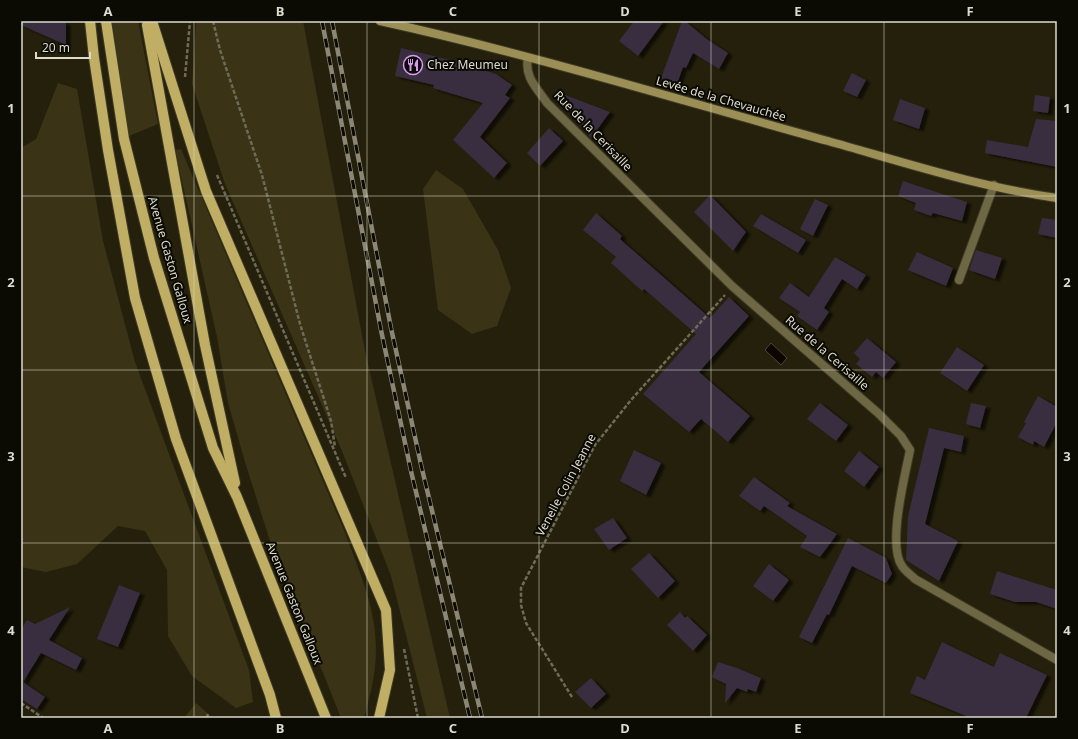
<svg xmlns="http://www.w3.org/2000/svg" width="1078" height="739" viewBox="0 0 1078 739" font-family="'Noto Sans',sans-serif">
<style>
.green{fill:#3a3315}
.water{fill:#0c0500;stroke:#4b453e}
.building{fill:#392d3f;filter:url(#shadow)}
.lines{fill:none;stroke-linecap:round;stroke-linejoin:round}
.lane-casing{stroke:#3e3a26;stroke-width:10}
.street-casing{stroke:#3e3a26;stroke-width:10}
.secondary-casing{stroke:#3e3a26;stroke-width:10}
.primary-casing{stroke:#3e3a26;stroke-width:12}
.path{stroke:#6e6b59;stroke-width:2.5;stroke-dasharray:4 2;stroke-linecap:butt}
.lane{stroke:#6e6744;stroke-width:8}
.street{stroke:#6e6744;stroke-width:8}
.secondary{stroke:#9c8f55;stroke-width:8}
.primary{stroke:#bfae63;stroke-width:10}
.rail-casing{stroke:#8a8777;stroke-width:4.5}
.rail{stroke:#0b0a03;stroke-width:3;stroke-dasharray:9;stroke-linecap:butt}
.grid{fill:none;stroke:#dddace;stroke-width:1;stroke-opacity:0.55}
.labels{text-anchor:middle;stroke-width:4;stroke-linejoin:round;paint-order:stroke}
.poi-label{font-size:12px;fill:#dddace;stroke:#0b0a03;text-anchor:start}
.street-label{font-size:12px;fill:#dddace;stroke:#0b0a03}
.neatline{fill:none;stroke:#dddace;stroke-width:1.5}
.grid-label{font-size:13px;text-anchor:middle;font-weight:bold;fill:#dddace}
</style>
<defs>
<filter id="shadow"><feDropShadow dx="4.5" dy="2.5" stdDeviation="1" flood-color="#0009"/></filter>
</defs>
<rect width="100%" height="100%" fill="#24200b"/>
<g class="green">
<polygon points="112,21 138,21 158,124 129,136"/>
<polygon points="196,21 303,21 365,351 450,718 427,718 391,576 342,451 225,184 192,84"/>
<polygon points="58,83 77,89 103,241 135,362 249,670 253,702 236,708 192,676 168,636 167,570 145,531 118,526 77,564 46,572 21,567 21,148 36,139"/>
<path d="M181,149L346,535C367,592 385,629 371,691C368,700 367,710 364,718H341L269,538L245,462L228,403L217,337L175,150Z"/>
<polygon points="436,170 463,189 498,250 511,288 497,326 472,334 438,310 423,189"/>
<polygon points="196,703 213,718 184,718"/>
</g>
<polygon class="water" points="771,343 787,358 781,365 765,350"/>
<g class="building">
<polygon points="21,21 61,21 66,23 66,45 21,25"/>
<polygon points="634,21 664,21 638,56 619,41"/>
<polygon points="682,21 685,21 708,40 728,53 719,69 693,53 686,68 683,67 677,84 661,78"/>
<polygon points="401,48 458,62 496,74 512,85 505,95 510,98 480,137 507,163 494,178 453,140 483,103 433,88 434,85 395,76"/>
<polygon points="852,73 866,80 857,97 843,91"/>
<polygon points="555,91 610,112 591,138 584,128"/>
<polygon points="1035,95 1050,97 1048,113 1033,111"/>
<polygon points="900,99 925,108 919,129 893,120"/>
<polygon points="1036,119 1057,121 1057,167 985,153 987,140 1028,147"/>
<polygon points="549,128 563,141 540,166 527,153"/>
<polygon points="903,181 967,202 962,221 933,213 931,216 914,210 916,203 898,196"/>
<polygon points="710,195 746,232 733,251 694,212"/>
<polygon points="815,199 828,205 813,236 800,229"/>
<polygon points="596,213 622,236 620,239 710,318 729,297 749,316 699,372 750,416 728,442 701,419 689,432 643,394 696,334 644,289 642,291 611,263 616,257 583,230"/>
<polygon points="761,214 806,240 798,253 753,226"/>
<polygon points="1042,218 1057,220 1057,238 1038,234"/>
<polygon points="976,250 1002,258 995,279 969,270"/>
<polygon points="917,252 953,268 946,286 908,270"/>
<polygon points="835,257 866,275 857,289 842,279 824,308 829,312 817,330 797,316 800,312 779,298 790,283 809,297"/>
<polygon points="867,338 896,362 883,378 876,372 872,377 856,364 860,359 854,353"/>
<polygon points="957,347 984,365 967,391 940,373"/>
<polygon points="1038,396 1057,407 1057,422 1044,447 1034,441 1033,445 1018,437 1026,423 1024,422"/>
<polygon points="820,403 848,425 836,441 807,419"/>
<polygon points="971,403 986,406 980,428 966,424"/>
<polygon points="929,428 964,436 961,452 944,448 925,524 958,541 939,581 906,560 908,516"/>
<polygon points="634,450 661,463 646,495 620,481"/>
<polygon points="859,451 879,467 864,487 844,471"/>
<polygon points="754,477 790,503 787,506 837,534 820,557 800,547 807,536 764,506 760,511 739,496"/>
<polygon points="613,518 627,538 609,550 594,529"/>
<polygon points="848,538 886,558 892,574 886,583 852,566 829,615 827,614 812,643 799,637"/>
<polygon points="649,553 675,581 658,598 631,569"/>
<polygon points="769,564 789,580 773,601 753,586"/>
<polygon points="997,571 1057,590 1057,609 1036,602 1015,602 990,594"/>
<polygon points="119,585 140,593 118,647 97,639"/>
<polygon points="70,607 49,640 82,658 76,670 41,653 23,682 45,697 37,709 21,699 21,630 27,620 35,624"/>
<polygon points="680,612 685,618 687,616 707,635 693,651 667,625"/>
<polygon points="942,642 994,667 1000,653 1047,675 1026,718 971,718 910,693 917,676 925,680"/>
<polygon points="718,662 737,668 761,678 756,692 748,689 747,692 737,688 725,703 726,684 712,677"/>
<polygon points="591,678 606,694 591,708 575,692"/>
</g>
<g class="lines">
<g class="lane-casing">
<polyline id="lane" points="959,280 994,185"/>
</g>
<g class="street-casing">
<path id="street" d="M528,58C524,77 537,88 547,103L732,286L878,413L901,436L910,450C905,476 887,545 902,566C905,571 911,575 915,579L1057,660"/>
</g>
<g class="secondary-casing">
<path id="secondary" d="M380,21C531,54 679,100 828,141C903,162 979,187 1057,198"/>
</g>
<g class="primary-casing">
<g id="primary">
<polyline points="90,21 94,58 108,150 135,298 176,439 270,695 276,718"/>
<polyline points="106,21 124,139 154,258 213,448 237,497 326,718"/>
<polyline points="152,21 206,191 386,610 390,670 379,718"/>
<polyline points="147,25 205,345 235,483"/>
</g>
</g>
<g class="path">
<polyline points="213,21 220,50 262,175 300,324 331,421 335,447"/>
<polyline points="185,77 190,21"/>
<polyline points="217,175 346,478"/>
<polyline points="404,649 418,718"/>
<polyline points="572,697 526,623 521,605 521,588 595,445 631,400 725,295"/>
<polyline points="21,703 43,718"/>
<polyline points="207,718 208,713"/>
</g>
<use href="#lane" class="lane"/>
<use href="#street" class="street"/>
<use href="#secondary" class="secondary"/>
<use href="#primary" class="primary"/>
<g class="rail-casing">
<g id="rail">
<polyline points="322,21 381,330 411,471 470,718"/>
<polyline points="332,21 391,328 422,469 482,718"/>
</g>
</g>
<use href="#rail" class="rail"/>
</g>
<path class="grid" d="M194,21V718M367,21V718M539,21V718M711,21V718M884,21V718M21,196H1057M21,370H1057M21,543H1057"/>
<defs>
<g id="restaurant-ring" transform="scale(1)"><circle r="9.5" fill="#0b0a03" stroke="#d99af7" stroke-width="1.5"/><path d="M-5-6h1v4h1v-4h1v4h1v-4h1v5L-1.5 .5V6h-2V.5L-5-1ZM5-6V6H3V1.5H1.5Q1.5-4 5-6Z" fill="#d99af7"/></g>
</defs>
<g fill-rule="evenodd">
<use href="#restaurant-ring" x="413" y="65"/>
</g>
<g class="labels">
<g class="poi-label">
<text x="427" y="69">Chez Meumeu</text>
</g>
<g class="street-label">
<text transform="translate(721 99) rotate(16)" y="4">Levée de la Chevauchée</text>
<text transform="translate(593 131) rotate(46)" y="4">Rue de la Cerisaille</text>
<text transform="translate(170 260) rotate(74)" y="4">Avenue Gaston Galloux</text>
<text transform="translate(827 353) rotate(41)" y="4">Rue de la Cerisaille</text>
<text transform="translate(566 485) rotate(-62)" y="4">Venelle Colin Jeanne</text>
<text transform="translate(294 603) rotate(68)" y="4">Avenue Gaston Galloux</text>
</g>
</g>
<rect width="1078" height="739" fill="none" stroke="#0b0a03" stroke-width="44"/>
<path d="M36 52v6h54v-6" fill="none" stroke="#dddace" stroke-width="2"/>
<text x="42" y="52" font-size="12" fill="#dddace" stroke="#0b0a03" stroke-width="3" paint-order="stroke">20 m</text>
<rect x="22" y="22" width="1034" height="695" class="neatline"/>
<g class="grid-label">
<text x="108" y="16">A</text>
<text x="280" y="16">B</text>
<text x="453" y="16">C</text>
<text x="625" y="16">D</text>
<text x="798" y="16">E</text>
<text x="970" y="16">F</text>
<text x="11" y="113">1</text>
<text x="1067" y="113">1</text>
<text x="11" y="287">2</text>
<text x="1067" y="287">2</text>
<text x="11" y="461">3</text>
<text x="1067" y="461">3</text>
<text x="11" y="635">4</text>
<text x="1067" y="635">4</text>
<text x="108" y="733">A</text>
<text x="280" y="733">B</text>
<text x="453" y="733">C</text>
<text x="625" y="733">D</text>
<text x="798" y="733">E</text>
<text x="970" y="733">F</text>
</g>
</svg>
